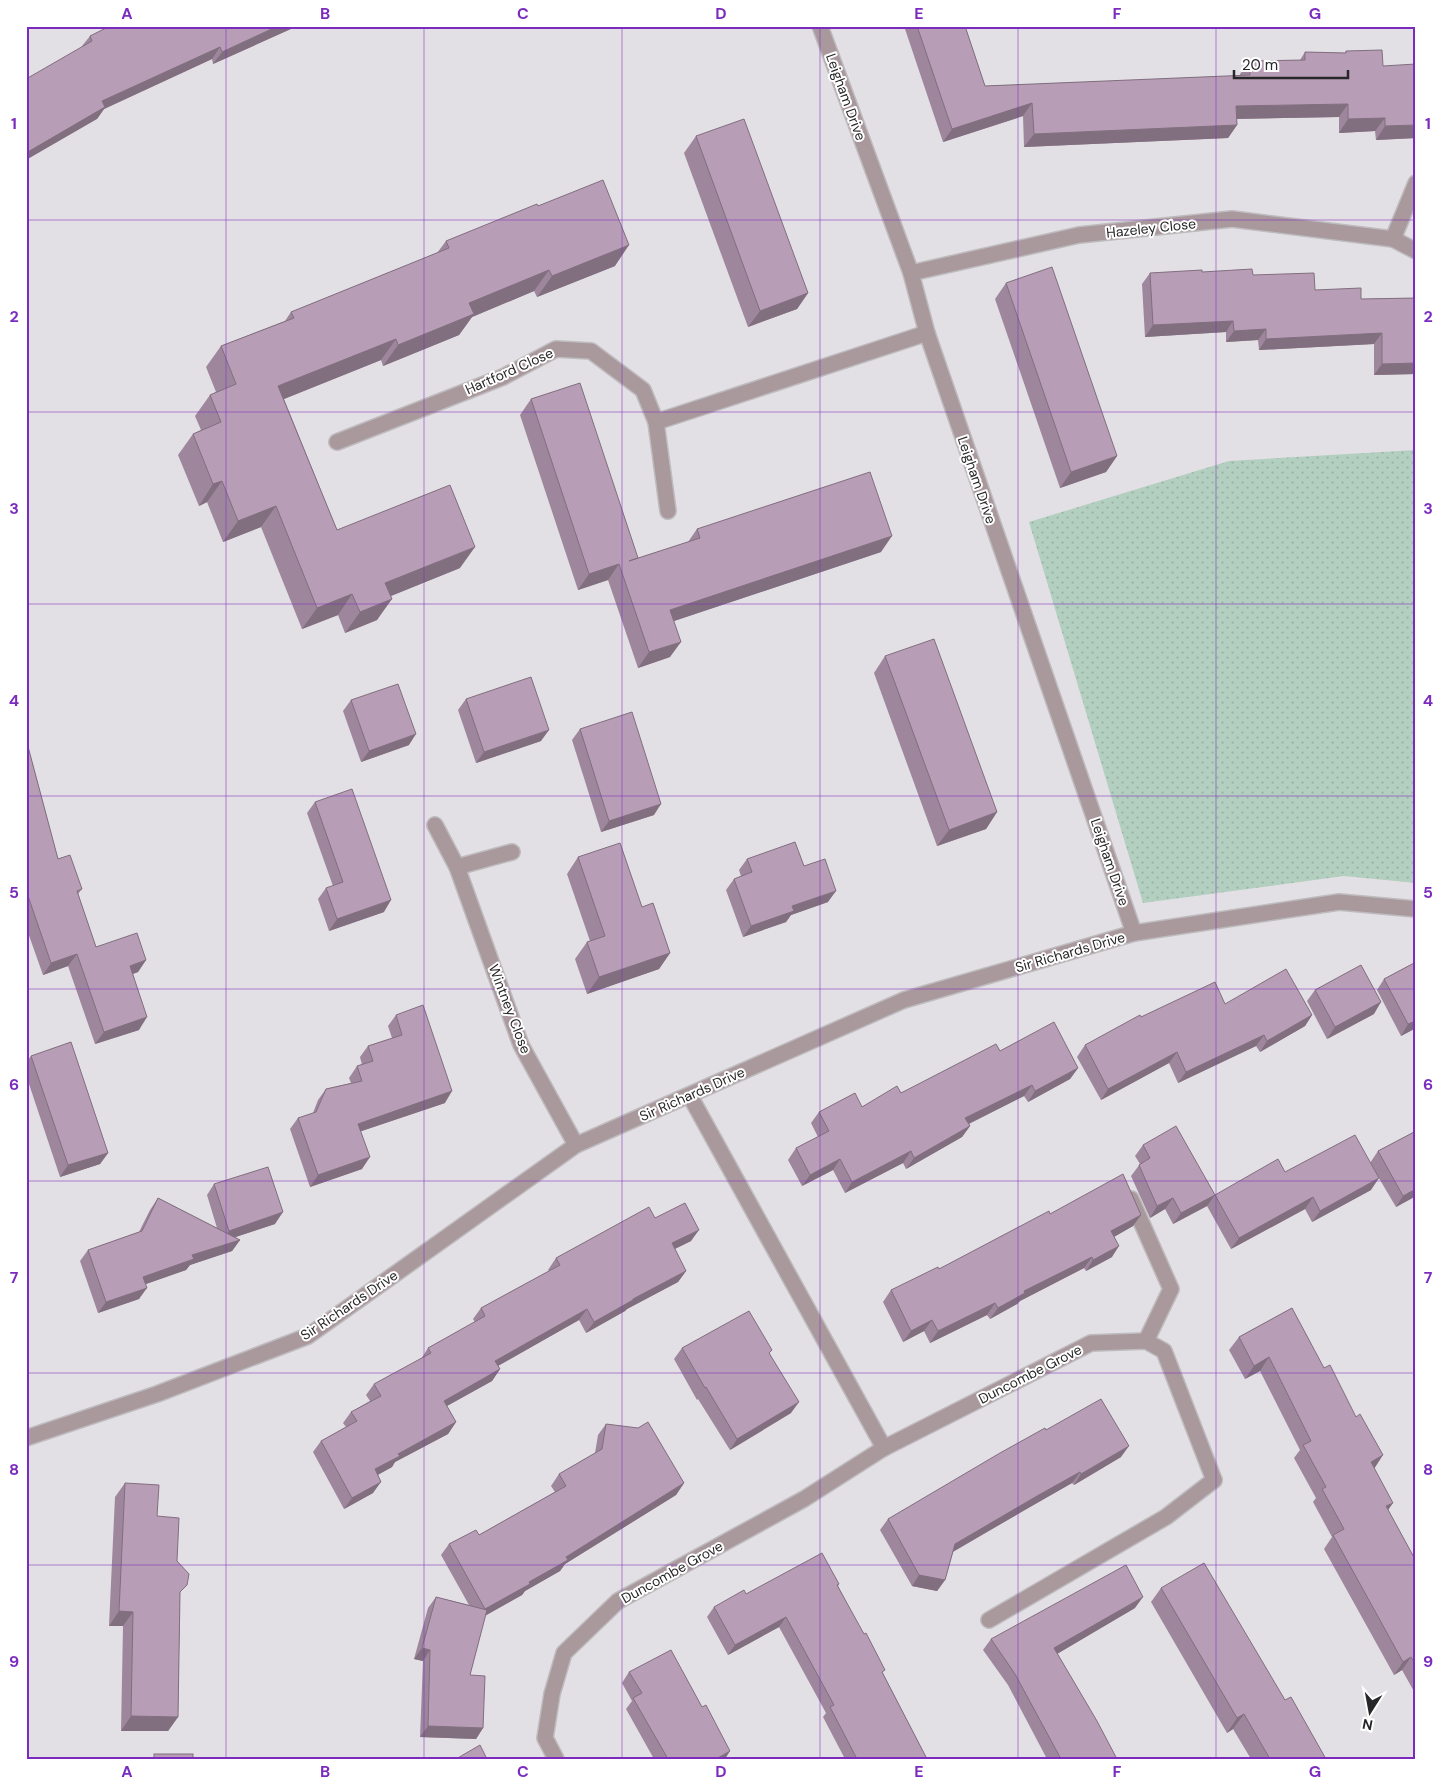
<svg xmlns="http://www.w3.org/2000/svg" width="1442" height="1785" viewBox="0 0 1442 1785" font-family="'DM Sans',sans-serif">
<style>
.grass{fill:url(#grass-dots)}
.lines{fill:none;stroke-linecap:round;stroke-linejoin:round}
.lane-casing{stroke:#bdbbbe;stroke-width:18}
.street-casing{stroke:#bdbbbe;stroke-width:18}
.lane{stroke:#a9989c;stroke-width:15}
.street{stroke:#a9989c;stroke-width:15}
.wall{fill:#9e879d}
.shaded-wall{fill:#816e7f}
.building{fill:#b89db6;stroke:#816e7f}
.grid{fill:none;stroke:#7b2cbf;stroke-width:1;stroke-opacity:0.55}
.labels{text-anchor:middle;stroke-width:4;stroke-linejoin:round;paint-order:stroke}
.street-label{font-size:14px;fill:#272628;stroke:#fff}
.neatline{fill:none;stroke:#7b2cbf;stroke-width:2}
.grid-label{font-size:16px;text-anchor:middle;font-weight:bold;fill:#7b2cbf}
</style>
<defs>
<pattern id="grass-dots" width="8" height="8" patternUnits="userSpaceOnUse" patternTransform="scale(1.25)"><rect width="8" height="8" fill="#b3cfc0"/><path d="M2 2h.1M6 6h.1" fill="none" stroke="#9ab2a5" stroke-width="1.8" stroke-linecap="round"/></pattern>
</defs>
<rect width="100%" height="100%" fill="#e2e0e4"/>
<polygon class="grass" points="1416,450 1416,883 1344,876 1143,903 1029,522 1229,461"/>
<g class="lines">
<g class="lane-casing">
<g id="lane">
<polyline points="1131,1199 1171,1289 1146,1341"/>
<polyline points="989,1620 1166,1517 1214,1480"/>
</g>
</g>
<g class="street-casing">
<g id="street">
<polyline points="820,26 911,273 927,333 1134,933"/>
<polyline points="1393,239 1416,183"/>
<polyline points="911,273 1079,235 1232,219 1393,239 1416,251"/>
<polyline points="656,422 927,333"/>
<polyline points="337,442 503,377 556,349 591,351 643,390 656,422 668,511"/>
<polyline points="435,825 457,867 521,1045 576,1145"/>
<polyline points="457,867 512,852"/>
<polyline points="690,1096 884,1448"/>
<polyline points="26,1438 157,1394 308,1336 576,1145 904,1000 1134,933 1339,902 1416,909"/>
<polyline points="556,1759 545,1738 552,1694 564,1653 618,1601 804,1499 884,1448 1091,1343 1146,1341 1164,1351 1214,1480"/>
</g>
</g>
<use href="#lane" class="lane"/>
<use href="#street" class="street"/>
</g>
<g class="wall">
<polygon points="110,26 294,26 293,28 213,64 212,59 104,109 97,119 82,46 90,36"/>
<polygon points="904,26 965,26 985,86 1240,76 1240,74 1250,61 1300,60 1305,52 1345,53 1346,51 1383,66 1416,138 1376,140 1375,131 1339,133 1339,117 1237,119 1237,125 1228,138 1024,147 1023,116 943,142"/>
<polygon points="696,136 808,293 797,309 748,327 684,153"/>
<polygon points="538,206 615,266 537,297 534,291 472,317 459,335 383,366 381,360 284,399 337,530 460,568 391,596 377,620 345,633 338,615 302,629 261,527 223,542 207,502 199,506 178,455 193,434 201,430 195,416 210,395 216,392 206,367 221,346 285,321 291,312 437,253 446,241"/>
<polygon points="1202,272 1253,275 1315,290 1361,299 1416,298 1416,374 1374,375 1374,344 1259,350 1258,340 1226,342 1226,332 1145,337 1142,284 1150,273"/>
<polygon points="1006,283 1117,456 1106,472 1060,488 995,299"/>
<polygon points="531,399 638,558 688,542 697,529 881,552 674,621 670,657 638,668 608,580 578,590 520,415"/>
<polygon points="885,656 997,812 986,829 937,846 874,673"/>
<polygon points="466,699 541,741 476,763 458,710"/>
<polygon points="351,700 409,745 361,762 343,711"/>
<polygon points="580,729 654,815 601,832 572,740"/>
<polygon points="26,739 58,859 82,889 78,894 96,947 146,960 138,972 133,974 139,1030 95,1044 68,966 43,975 26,927"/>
<polygon points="315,802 384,912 329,931 318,899 326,888 333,886 307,813"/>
<polygon points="578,857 642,907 670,953 659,969 587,994 575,959 587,942 590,941 567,874"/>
<polygon points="747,859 804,866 828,902 791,915 786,922 743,937 726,890 734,879 741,876 739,870"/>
<polygon points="1416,962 1416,1028 1401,1036 1377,990 1384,979"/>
<polygon points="1315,990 1374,1014 1327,1039 1307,1001"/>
<polygon points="1225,1004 1312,1015 1305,1026 1260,1052 1256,1046 1178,1083 1169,1063 1101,1100 1077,1057 1085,1045 1141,1017"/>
<polygon points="396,1015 445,1103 361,1131 362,1169 310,1187 290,1129 298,1118 313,1113 318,1100 326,1089 351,1083 349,1078 357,1066 362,1065 360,1057 368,1046 392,1038 388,1026"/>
<polygon points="1000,1051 1078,1068 1070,1079 1028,1102 1024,1096 969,1124 970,1126 962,1137 906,1169 903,1163 845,1193 833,1170 802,1186 788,1160 796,1148 818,1137 811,1123 819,1112 862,1107 901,1093"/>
<polygon points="31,1056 108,1153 100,1164 60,1177 26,1075 26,1063"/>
<polygon points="1416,1131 1416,1196 1396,1207 1370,1163 1378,1151"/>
<polygon points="1143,1145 1215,1195 1285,1172 1371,1190 1312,1222 1305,1209 1231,1249 1207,1206 1173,1224 1165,1209 1150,1218 1131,1176 1140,1164 1135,1156"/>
<polygon points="214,1184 275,1224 235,1237 240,1240 232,1251 190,1265 186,1270 145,1284 139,1299 98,1313 80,1261 88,1250 139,1232 150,1210 158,1198 217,1228 207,1195"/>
<polygon points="1050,1214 1133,1226 1114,1237 1112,1257 1086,1271 1084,1268 1020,1301 1017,1304 990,1319 987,1315 930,1343 924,1331 903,1342 883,1302 891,1290 939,1269"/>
<polygon points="655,1218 691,1241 675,1249 686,1271 678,1282 627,1309 625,1311 586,1333 579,1320 498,1366 500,1369 492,1381 447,1406 456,1422 448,1434 395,1462 392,1467 377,1475 373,1493 344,1509 313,1452 321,1441 346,1427 343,1423 351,1412 370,1401 366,1395 374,1384 421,1359 428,1348 475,1322 473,1319 481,1308 549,1271 548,1270 556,1258"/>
<polygon points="1292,1308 1374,1468 1388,1510 1416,1561 1416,1695 1402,1670 1394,1675 1324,1549 1332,1537 1313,1502 1316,1498 1294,1458 1300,1450 1260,1371 1245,1379 1229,1350 1239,1337"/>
<polygon points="682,1348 770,1354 791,1413 730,1450 698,1399 697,1400 674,1359"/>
<polygon points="606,1424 684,1483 676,1495 565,1564 560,1571 525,1591 522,1595 485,1616 470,1675 483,1728 476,1739 420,1737 423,1661 414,1659 428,1608 436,1597 469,1605 441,1555 449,1544 479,1535 555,1492 551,1486 559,1474 595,1453 598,1435"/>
<polygon points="1046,1430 1121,1457 1074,1485 1072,1483 1030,1507 953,1552 945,1580 937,1591 912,1586 880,1530 888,1519"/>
<polygon points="125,1483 157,1516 177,1561 180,1595 178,1717 168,1731 121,1731 123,1626 109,1626 115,1497"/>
<polygon points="839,1584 838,1586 926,1757 925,1759 845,1759 823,1717 826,1713 779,1627 728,1655 707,1617 714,1607 746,1594"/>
<polygon points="1161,1588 1285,1700 1326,1759 1251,1759 1233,1729 1227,1733 1151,1602"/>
<polygon points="1135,1608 1057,1653 1117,1759 1047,1759 1008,1685 983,1650 991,1639"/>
<polygon points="629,1672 725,1759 654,1759 626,1709 632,1701 622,1683"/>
</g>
<g class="shaded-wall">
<polygon points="278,26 294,26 293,28 213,64 222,52"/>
<polygon points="220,47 212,59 104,109 97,119 26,160 26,153 102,101"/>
<polygon points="1032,103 1023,116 943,142 952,129"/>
<polygon points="1348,104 1339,117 1227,119 1236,106"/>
<polygon points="1385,118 1375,131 1339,133 1348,119"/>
<polygon points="1237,125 1228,138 1024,147 1034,134"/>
<polygon points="1416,125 1416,138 1376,140 1385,126"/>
<polygon points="629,245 615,266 537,297 552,276"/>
<polygon points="549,270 534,291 472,317 459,335 383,366 398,345 469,303"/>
<polygon points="808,293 797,309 748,327 760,311"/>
<polygon points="1233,321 1226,332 1145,337 1153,325"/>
<polygon points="1266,329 1258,340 1226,342 1234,331"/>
<polygon points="1382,333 1374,344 1259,350 1266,339"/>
<polygon points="396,339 381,360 264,407 278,386"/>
<polygon points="1416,363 1416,374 1374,375 1382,364"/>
<polygon points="1117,456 1106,472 1060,488 1071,472"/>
<polygon points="222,481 207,502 199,506 213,484"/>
<polygon points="276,506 261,527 223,542 238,521"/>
<polygon points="892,536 881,552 659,626 670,610"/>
<polygon points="475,547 460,568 371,604 385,583"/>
<polygon points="619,564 608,580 578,590 589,574"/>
<polygon points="352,594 338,615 302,629 317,608"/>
<polygon points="392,599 377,620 345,633 360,612"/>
<polygon points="681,642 670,657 638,668 649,652"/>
<polygon points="549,730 541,741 476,763 484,752"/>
<polygon points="416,734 409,745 361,762 369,751"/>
<polygon points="661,804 654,815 601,832 609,821"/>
<polygon points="997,812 986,829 937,846 949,830"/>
<polygon points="836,891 828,902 791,915 786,922 743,937 751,926 792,906"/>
<polygon points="391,900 384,912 329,931 337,919"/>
<polygon points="670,953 659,969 587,994 599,977"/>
<polygon points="77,954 68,966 43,975 51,963"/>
<polygon points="146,960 138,972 121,978 130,966"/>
<polygon points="1381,1002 1374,1014 1327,1039 1335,1027"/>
<polygon points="1312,1015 1305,1026 1260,1052 1267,1041"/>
<polygon points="147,1017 139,1030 95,1044 104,1032"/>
<polygon points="1416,1021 1416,1028 1401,1036 1408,1024"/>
<polygon points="1264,1035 1256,1046 1178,1083 1186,1072"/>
<polygon points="1177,1052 1169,1063 1101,1100 1108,1089"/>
<polygon points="1078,1068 1070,1079 1028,1102 1035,1091"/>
<polygon points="1032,1085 1024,1096 958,1129 965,1118"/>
<polygon points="452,1091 445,1103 350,1135 358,1124"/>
<polygon points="970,1126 962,1137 906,1169 914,1158"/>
<polygon points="911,1151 903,1163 845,1193 852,1182"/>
<polygon points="108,1153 100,1164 60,1177 68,1165"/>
<polygon points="370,1157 362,1169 310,1187 318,1175"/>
<polygon points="840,1159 833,1170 802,1186 810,1175"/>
<polygon points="1379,1178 1371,1190 1312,1222 1320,1211"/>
<polygon points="1416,1189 1416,1196 1396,1207 1403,1196"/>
<polygon points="1215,1195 1207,1206 1173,1224 1181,1213"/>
<polygon points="1313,1197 1305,1209 1231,1249 1239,1238"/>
<polygon points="1173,1198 1165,1209 1150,1218 1157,1206"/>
<polygon points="283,1212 275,1224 221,1242 229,1231"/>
<polygon points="1141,1215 1133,1226 1103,1243 1111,1231"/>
<polygon points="699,1230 691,1241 664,1254 672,1243"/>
<polygon points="240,1240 232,1251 190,1265 186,1270 135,1288 143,1277 192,1255"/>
<polygon points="1119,1246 1112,1257 1086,1271 1093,1260"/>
<polygon points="1092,1257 1084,1268 1020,1301 1017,1304 990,1319 998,1308 1024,1291"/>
<polygon points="686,1271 678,1282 627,1309 625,1311 586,1333 594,1322 633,1299"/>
<polygon points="147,1288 139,1299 98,1313 106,1302"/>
<polygon points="995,1303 987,1315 930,1343 938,1331"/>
<polygon points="587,1309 579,1320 487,1372 495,1361"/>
<polygon points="932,1320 924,1331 903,1342 911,1331"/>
<polygon points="1269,1357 1260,1371 1245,1379 1254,1366"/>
<polygon points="500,1369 492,1381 436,1412 444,1401"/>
<polygon points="799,1402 791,1413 730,1450 737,1439"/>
<polygon points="456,1422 448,1434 395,1462 392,1467 367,1481 375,1469 398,1454"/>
<polygon points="1129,1446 1121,1457 1074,1485 1081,1474"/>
<polygon points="1383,1455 1374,1469 1371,1462"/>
<polygon points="1080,1472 1072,1483 1030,1507 947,1555 955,1544 1037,1496"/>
<polygon points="381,1482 373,1493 344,1509 352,1498"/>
<polygon points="684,1483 676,1495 565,1564 560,1571 525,1591 522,1595 477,1620 485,1609 529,1582 566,1557"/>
<polygon points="1393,1503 1384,1516 1386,1506"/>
<polygon points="919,1575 945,1580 937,1591 912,1586"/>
<polygon points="1143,1597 1135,1608 1047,1660 1054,1648"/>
<polygon points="119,1611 133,1612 123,1626 109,1626"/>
<polygon points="786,1617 779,1627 728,1655 735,1645"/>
<polygon points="422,1648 430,1650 423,1661 414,1659"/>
<polygon points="1411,1657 1402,1670 1394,1675 1403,1662"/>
<polygon points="1244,1714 1233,1729 1227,1733 1237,1718"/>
<polygon points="131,1716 178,1717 168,1731 121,1731"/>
<polygon points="428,1726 483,1728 476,1739 420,1737"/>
<polygon points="730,1751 725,1759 716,1759"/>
</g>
<g class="building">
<polygon points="110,26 278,26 222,52 220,47 102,101 105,107 26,153 26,79 92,41 90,36"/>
<polygon points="917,26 965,26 985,86 1250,75 1250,61 1305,60 1305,52 1346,53 1346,51 1382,50 1383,66 1416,64 1416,125 1385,126 1385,118 1348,119 1348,104 1236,106 1237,125 1034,134 1032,103 952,129"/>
<polygon points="744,119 808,293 760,311 696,136"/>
<polygon points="603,180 629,245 552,276 549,270 469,303 474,314 398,345 396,339 278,386 337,530 450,485 475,547 385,583 392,599 360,612 352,594 317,608 276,506 238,521 222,481 213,484 193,434 221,422 210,395 236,384 221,346 294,318 291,312 449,248 446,241 537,204 538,206"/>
<polygon points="1052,267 1117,456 1071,472 1006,283"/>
<polygon points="1252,269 1253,275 1314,273 1315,290 1361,288 1361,299 1416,298 1416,363 1382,364 1382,333 1266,339 1266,329 1234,331 1233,321 1153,325 1150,273 1202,270 1202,272"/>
<polygon points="580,383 638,558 629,561 700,538 697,529 870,472 892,536 670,610 681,642 649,652 619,564 589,574 531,399"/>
<polygon points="934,639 997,812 949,830 885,656"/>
<polygon points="531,677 549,730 484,752 466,699"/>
<polygon points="398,684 416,734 369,751 351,700"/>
<polygon points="632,712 661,804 609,821 580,729"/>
<polygon points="26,739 58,859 70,855 82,889 77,891 96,947 137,933 146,960 130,966 147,1017 104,1032 77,954 51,963 26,890"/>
<polygon points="352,789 391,900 337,919 326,888 343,882 315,802"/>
<polygon points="795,842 804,866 825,859 836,891 792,906 794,911 751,926 734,879 752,872 747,859"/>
<polygon points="620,843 642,907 653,903 670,953 599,977 587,942 605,936 578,857"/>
<polygon points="1416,962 1416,1021 1408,1024 1384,979"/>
<polygon points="1361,965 1381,1002 1335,1027 1315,990"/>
<polygon points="1286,969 1312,1015 1267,1041 1264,1035 1186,1072 1177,1052 1108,1089 1085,1045 1140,1015 1141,1017 1215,982 1225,1004"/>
<polygon points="423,1005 452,1091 358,1124 370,1157 318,1175 298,1118 316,1112 326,1089 362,1081 357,1066 373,1061 368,1046 402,1035 396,1015"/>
<polygon points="1054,1022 1078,1068 1035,1091 1032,1085 965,1118 970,1126 914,1158 911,1151 852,1182 840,1159 810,1175 796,1148 829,1131 819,1112 855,1093 862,1107 897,1086 901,1093 996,1044 1000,1051"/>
<polygon points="71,1042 108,1153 68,1165 31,1056"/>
<polygon points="1176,1126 1215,1195 1181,1213 1173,1198 1157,1206 1139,1165 1150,1158 1143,1145"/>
<polygon points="1416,1131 1416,1189 1403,1196 1378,1151"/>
<polygon points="1355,1135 1379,1178 1320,1211 1313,1197 1239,1238 1215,1195 1278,1159 1285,1172"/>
<polygon points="268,1167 283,1212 229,1231 214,1184"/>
<polygon points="1123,1174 1141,1215 1111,1231 1119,1246 1093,1260 1092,1257 1024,1291 1025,1293 998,1308 995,1303 938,1331 932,1320 911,1331 891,1290 938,1267 939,1269 1049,1211 1050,1214"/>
<polygon points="158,1198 240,1240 192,1255 194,1259 143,1277 147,1288 106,1302 88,1250 142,1231"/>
<polygon points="685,1203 699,1230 672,1243 686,1271 633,1299 633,1300 594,1322 587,1309 495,1361 500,1369 444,1401 456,1422 398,1454 400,1456 375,1469 381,1482 352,1498 321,1441 357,1421 351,1412 381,1396 374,1384 431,1353 428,1348 485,1316 481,1308 560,1265 556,1258 649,1207 655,1218"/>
<polygon points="1292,1308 1324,1368 1330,1365 1356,1417 1360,1414 1383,1455 1371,1462 1393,1503 1386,1506 1416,1561 1416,1665 1411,1657 1403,1662 1333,1535 1344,1529 1322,1489 1326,1487 1303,1445 1311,1441 1269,1357 1254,1366 1239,1337"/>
<polygon points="749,1311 772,1350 769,1353 799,1402 737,1439 706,1387 705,1388 682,1348"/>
<polygon points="1101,1399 1129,1446 1081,1474 1080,1472 1037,1496 955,1544 945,1580 919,1575 888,1519 1000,1453 1045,1428 1046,1430"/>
<polygon points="648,1422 684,1483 566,1557 568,1560 529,1582 530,1584 485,1609 449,1544 476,1530 479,1535 566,1486 559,1474 602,1449 606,1424 638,1428"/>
<polygon points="125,1483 159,1485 157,1516 179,1518 177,1561 189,1574 187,1585 180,1592 178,1717 131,1716 133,1612 119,1611"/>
<polygon points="822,1553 839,1584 837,1585 864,1634 866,1633 885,1670 882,1672 926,1757 923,1759 857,1759 830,1707 834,1705 786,1617 735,1645 714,1607 744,1590 746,1594"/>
<polygon points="1204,1563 1285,1700 1291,1697 1326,1759 1270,1759 1244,1714 1237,1718 1161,1588"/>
<polygon points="1126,1565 1143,1597 1054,1648 1097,1721 1117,1759 1061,1759 1015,1674 991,1639"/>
<polygon points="436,1597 487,1610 470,1675 485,1676 483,1728 428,1726 430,1650 422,1648"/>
<polygon points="671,1650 702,1707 706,1705 730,1751 716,1759 668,1759 633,1698 642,1693 629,1672"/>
<polygon points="480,1745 487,1759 456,1759"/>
<rect x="154" y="1754" width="39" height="5"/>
</g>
<path class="grid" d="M226,26V1759M424,26V1759M622,26V1759M820,26V1759M1018,26V1759M1216,26V1759M26,220H1416M26,412H1416M26,604H1416M26,796H1416M26,989H1416M26,1181H1416M26,1373H1416M26,1565H1416"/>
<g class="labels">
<g class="street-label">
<text transform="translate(846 97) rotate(70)" y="5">Leigham Drive</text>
<text transform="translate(1151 228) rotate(-6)" y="5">Hazeley Close</text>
<text transform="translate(509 371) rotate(-24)" y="5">Hartford Close</text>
<text transform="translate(977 480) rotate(71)" y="5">Leigham Drive</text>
<text transform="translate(1110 862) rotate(71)" y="5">Leigham Drive</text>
<text transform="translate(1070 952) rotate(-16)" y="5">Sir Richards Drive</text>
<text transform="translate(510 1009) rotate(69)" y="5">Wintney Close</text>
<text transform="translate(692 1094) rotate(-24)" y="5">Sir Richards Drive</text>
<text transform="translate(349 1305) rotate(-34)" y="5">Sir Richards Drive</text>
<text transform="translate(1030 1374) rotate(-27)" y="5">Duncombe Grove</text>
<text transform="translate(672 1572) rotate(-29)" y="5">Duncombe Grove</text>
</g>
</g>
<rect width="1442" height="1785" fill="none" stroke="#ffffff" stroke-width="55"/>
<g transform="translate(1370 1712) rotate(191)" stroke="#ffffff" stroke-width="4" paint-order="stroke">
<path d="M0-4L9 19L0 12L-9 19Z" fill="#272628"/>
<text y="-8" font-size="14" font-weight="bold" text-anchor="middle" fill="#272628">N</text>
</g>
<path d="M1234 70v8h114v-8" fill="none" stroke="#272628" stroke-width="2.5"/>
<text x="1242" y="70" font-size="15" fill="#272628" stroke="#ffffff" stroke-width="4" paint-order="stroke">20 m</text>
<rect x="28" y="28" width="1386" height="1730" class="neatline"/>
<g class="grid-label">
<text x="127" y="19">A</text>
<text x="325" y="19">B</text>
<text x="523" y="19">C</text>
<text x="721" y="19">D</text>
<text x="919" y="19">E</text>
<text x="1117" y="19">F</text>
<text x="1315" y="19">G</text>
<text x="14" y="129">1</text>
<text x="1428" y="129">1</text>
<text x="14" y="322">2</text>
<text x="1428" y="322">2</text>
<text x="14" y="514">3</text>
<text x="1428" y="514">3</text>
<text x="14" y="706">4</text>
<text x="1428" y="706">4</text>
<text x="14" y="898">5</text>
<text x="1428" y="898">5</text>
<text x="14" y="1090">6</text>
<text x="1428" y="1090">6</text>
<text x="14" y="1283">7</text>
<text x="1428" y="1283">7</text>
<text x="14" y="1475">8</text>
<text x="1428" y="1475">8</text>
<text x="14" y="1667">9</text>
<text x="1428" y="1667">9</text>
<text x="127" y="1777">A</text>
<text x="325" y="1777">B</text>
<text x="523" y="1777">C</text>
<text x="721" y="1777">D</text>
<text x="919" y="1777">E</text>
<text x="1117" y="1777">F</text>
<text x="1315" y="1777">G</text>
</g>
</svg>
